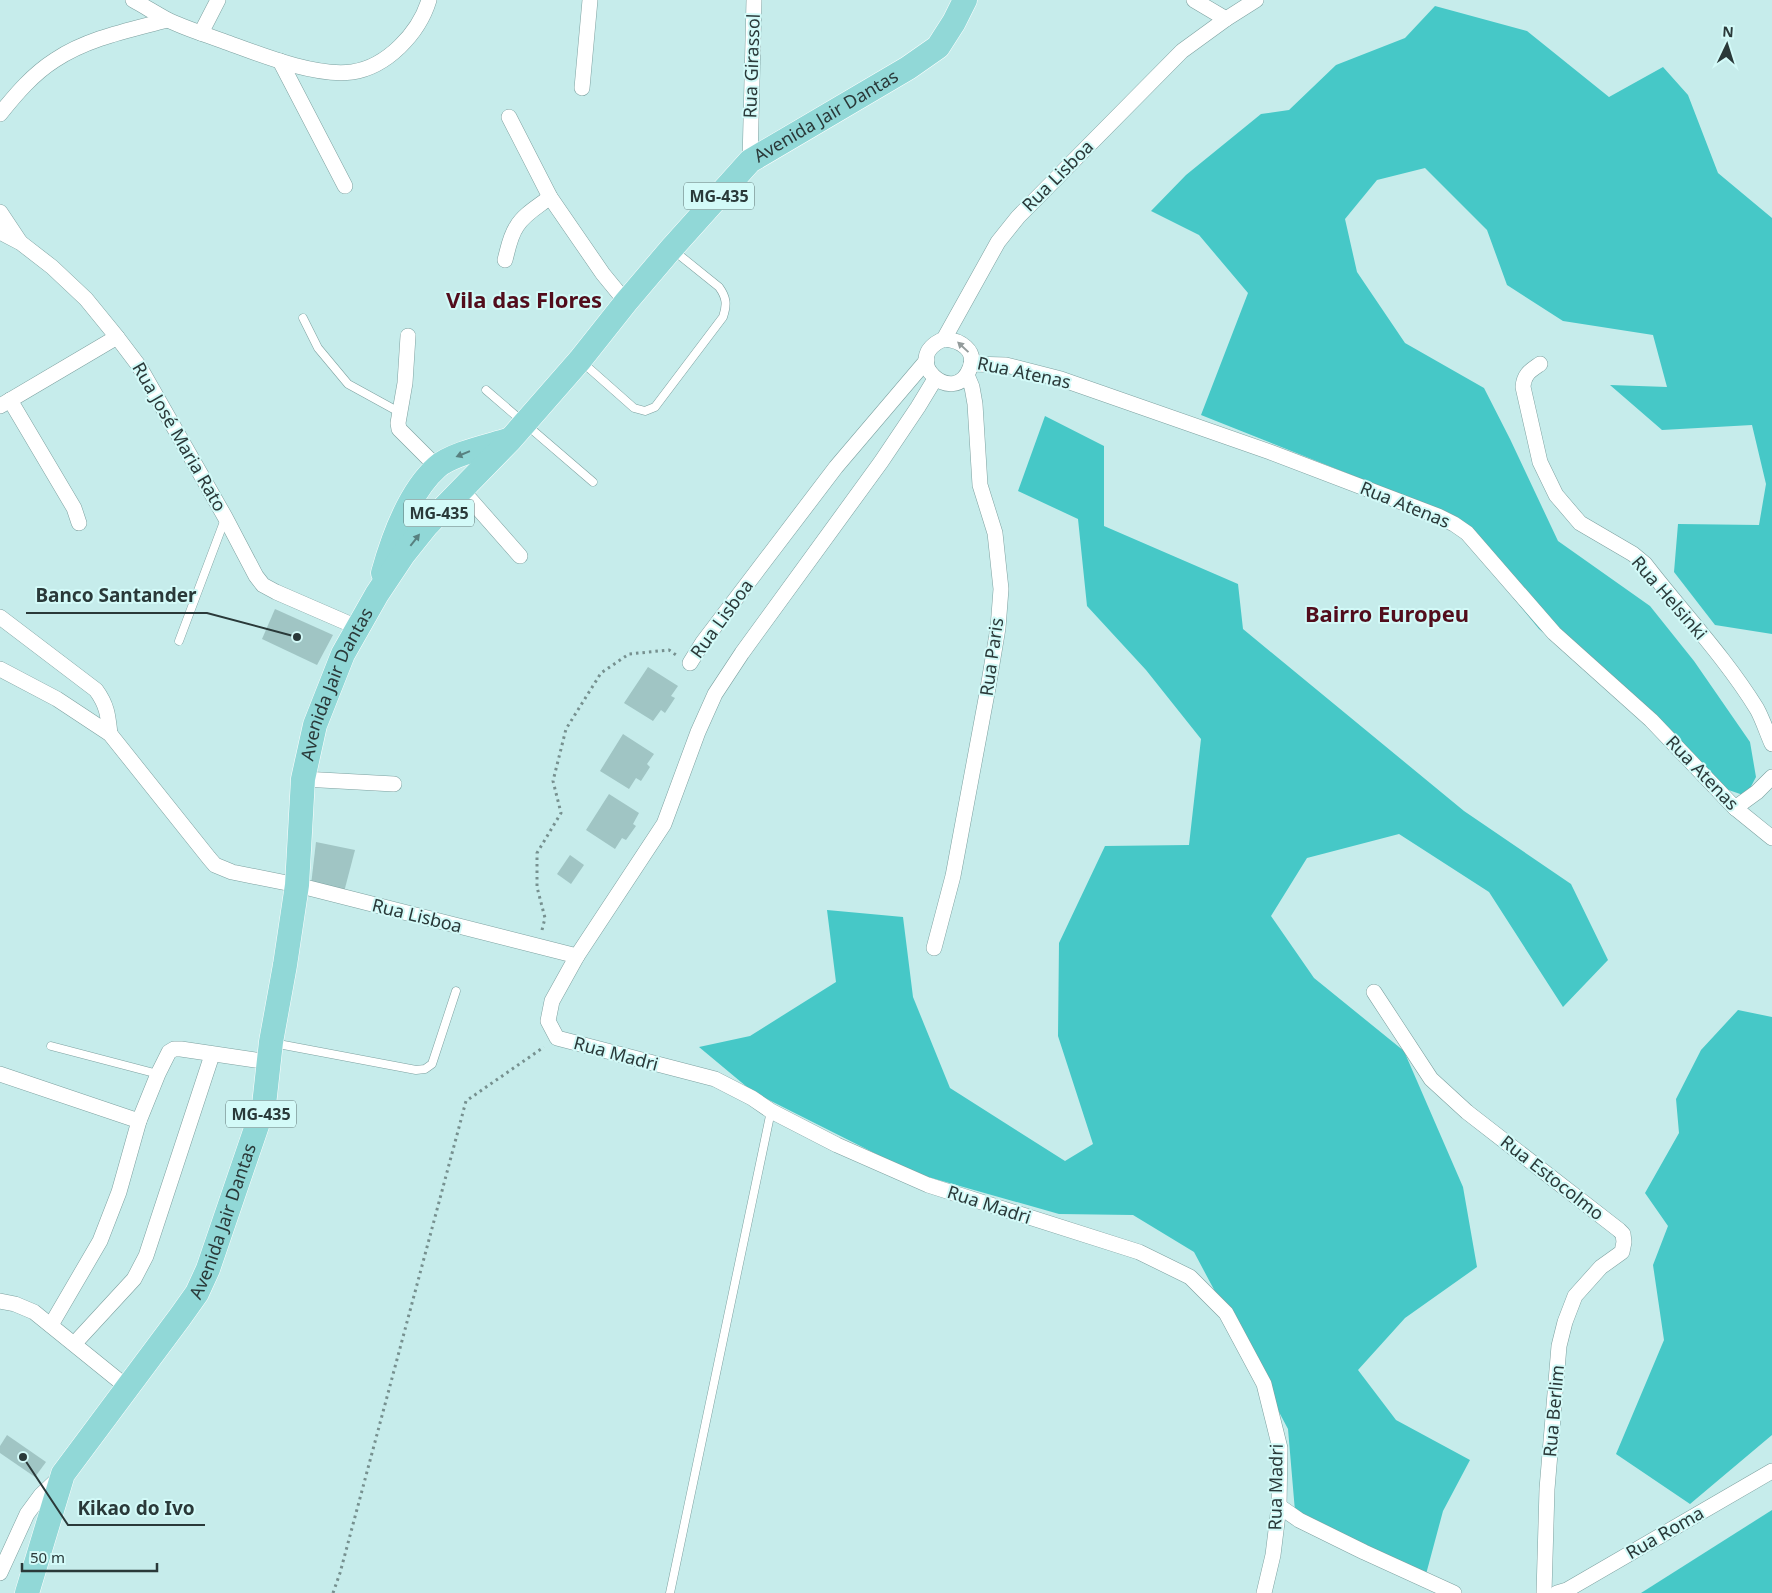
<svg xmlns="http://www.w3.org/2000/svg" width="1772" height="1593" viewBox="0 0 1772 1593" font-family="'Noto Sans',sans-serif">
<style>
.forest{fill:#46c8c7}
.building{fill:#a0c5c4}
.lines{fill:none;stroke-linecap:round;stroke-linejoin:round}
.lane-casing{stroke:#7da1a0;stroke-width:9}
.street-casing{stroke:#7da1a0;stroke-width:16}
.primary-casing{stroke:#fff;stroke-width:25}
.path{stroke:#76908f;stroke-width:3;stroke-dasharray:2.5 4;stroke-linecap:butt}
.lane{stroke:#fff;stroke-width:8}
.street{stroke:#fff;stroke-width:15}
.primary{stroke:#91d8d7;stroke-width:24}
.oneway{fill:#949c9c}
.oneway2{fill:#588180}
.labels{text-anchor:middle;stroke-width:4;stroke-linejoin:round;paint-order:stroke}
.shield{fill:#d3faf8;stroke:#5d7372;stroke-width:1}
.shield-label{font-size:16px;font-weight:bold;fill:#2a3939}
.street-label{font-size:18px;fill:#2a3939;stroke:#d3faf8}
.district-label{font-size:22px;font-weight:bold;fill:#520d1c;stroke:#d3faf8}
.leader{fill:none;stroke:#2a3939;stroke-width:2}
.callout-dot{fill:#2a3939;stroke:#d3faf8;stroke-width:2}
.callout-label{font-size:19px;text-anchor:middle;font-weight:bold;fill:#2a3939;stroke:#d3faf8;stroke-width:4;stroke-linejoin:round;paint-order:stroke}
</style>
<rect width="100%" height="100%" fill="#c6eceb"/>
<g class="forest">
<polygon points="1435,6 1527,31 1609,97 1663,67 1688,95 1718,173 1772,218 1772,634 1715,625 1674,572 1678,524 1759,525 1766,484 1752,425 1662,430 1610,385 1667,387 1653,335 1563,321 1507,285 1487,230 1425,168 1377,180 1345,219 1357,272 1405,343 1484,388 1510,439 1558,541 1650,606 1694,661 1750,742 1756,777 1746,796 1714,785 1644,717 1539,629 1442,511 1201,415 1248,293 1199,235 1151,211 1186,175 1261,114 1289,110 1336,65 1405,38"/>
<polygon points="1045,416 1104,446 1104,526 1238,584 1243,629 1464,811 1571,884 1608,960 1563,1007 1489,892 1399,834 1307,858 1271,916 1314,978 1404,1051 1463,1187 1477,1267 1405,1318 1358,1370 1396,1420 1470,1460 1443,1511 1425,1578 1296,1523 1288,1429 1194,1252 1133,1215 1059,1214 914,1173 753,1092 699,1047 750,1036 836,982 827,910 903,917 913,997 950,1088 1065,1161 1093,1144 1058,1036 1059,943 1105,846 1189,845 1201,739 1146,670 1087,606 1078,519 1018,491"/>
<polygon points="1738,1010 1772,1017 1772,1435 1690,1504 1616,1454 1664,1340 1653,1265 1668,1226 1645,1193 1679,1133 1676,1099 1701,1050"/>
<polygon points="1772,1510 1772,1593 1641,1593"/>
</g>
<g class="building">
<polygon points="275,609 333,635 317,665 262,639"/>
<polygon points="648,667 678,686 671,696 675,698 665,713 661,710 653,721 624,703"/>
<polygon points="623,734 654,754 647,764 650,767 641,781 636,778 629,789 600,771"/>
<polygon points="609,794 639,813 633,824 636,826 626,840 622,838 615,849 586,830"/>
<polygon points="316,842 355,850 344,892 311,885"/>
<polygon points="570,855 584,865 571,884 557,874"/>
<polygon points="7,1435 46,1462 35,1477 0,1453 0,1446"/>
</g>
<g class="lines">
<g class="lane-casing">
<g id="lane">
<polyline points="303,318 318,348 348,384 399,412"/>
<path d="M582,362L634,408L645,411L655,407L723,317C727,305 727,298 719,287L673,250"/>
<polyline points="486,390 593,482"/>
<polyline points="179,641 225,519"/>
<polyline points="273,1043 416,1070 425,1069 432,1064 456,991"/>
<polyline points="51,1046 158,1074"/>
<polyline points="670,1593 771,1111"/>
</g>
</g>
<g class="street-casing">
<g id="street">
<path d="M133,0C144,6 155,13 166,19C184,28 204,34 223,41C259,54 314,77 352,72C387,67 419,33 429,0"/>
<polyline points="1194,0 1226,19"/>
<polyline points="201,33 218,0"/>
<polyline points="280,61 345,186"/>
<polyline points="582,88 590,0"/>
<path d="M0,114C16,94 33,74 55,60C88,38 130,30 167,20"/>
<polyline points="509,117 550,197 603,274 626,302"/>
<polyline points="750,161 754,0"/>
<polyline points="0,212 20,242"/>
<polyline points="0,232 21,243 52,267 86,299 117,337 139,366 225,517 256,576 263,585 276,592 359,628"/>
<path d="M505,260C508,249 510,236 517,226C524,214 539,206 550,197"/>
<polyline points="408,336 405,383 398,423 399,429 437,467"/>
<path d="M944,339C960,340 977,350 970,368C955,409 897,359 944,339L998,242L1018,217L1182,51L1226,19L1256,0"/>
<polyline points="971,364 1006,365 1061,379 1270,452 1438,516 1454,524 1467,533 1554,633 1651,720 1735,808 1772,838"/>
<path d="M1540,364C1530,371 1524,374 1523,387L1540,462L1556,495L1580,523L1633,554L1645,564C1682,612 1725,657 1757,709C1763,720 1767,733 1772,744"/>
<polyline points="10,400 74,508 79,523"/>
<polyline points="0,406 117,337"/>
<polyline points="461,489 520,556"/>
<path d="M0,617L96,690C107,705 108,715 110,734"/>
<polyline points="690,663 703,642 836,467 927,360"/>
<polyline points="0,669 57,699 110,734 209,858 215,865 232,872 297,885 577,956 664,824 698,732 715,694 742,653 881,462 918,407 935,379"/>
<polyline points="303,779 394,784"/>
<polyline points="1735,808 1757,792 1772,777"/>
<polyline points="934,948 953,876 988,688 998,628 1001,589 995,533 980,485 975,404 972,387 967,375"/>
<polyline points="577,956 552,1001 548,1021 557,1038 715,1079 752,1098 771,1111 837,1145 928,1185 1139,1252 1190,1277 1226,1313 1264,1384 1280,1448 1279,1506 1273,1555 1264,1593"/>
<polyline points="1374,992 1431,1079 1467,1112 1619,1230 1623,1234 1624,1242 1622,1252 1601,1267 1575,1296 1565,1322 1559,1346 1547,1489 1544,1593"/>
<polyline points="0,1074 139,1121"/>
<polyline points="0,1301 15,1304 34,1312 128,1388"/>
<polyline points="51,1325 100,1241 119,1192 139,1121 158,1074 169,1052 174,1049 181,1049 269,1062"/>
<polyline points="75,1343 134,1279 146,1256 212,1055"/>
<polyline points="1279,1506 1299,1520 1364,1552 1454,1593"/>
<polyline points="0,1573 27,1514 41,1495 60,1477"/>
<polyline points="1557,1593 1567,1590 1772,1471"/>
</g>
</g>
<g class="primary-casing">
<g id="primary">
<path d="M383,573C393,537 409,492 437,467C451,454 489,446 508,440"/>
<path id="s1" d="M27,1593L63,1474L180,1317L197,1293L208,1269L264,1105L271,1042L285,965L297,885L303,779L315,725L343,654L377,594L403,555L427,525L510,440L580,360L626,302L671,249L750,161L908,68L938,47L954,22L965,0"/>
</g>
</g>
<g class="path">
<polyline points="542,930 545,918 537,887 537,853 561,813 553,781 566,729 601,673 629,654 669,650 676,655"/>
<polyline points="333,1593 340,1573 466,1101 544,1047"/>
</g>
<use href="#lane" class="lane"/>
<use href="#street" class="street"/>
<use href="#primary" class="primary"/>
</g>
<defs><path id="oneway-solid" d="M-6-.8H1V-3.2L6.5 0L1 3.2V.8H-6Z" transform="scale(1.25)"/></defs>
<use class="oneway" href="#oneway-solid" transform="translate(963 347) rotate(-137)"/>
<g class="oneway2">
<use href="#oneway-solid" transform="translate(463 454) rotate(158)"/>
<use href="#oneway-solid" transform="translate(415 540) rotate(-52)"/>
</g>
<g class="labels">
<g class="shield">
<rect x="684" y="182.5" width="70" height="27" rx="4"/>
<rect x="404" y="499.5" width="70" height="27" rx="4"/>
<rect x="226" y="1100.5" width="70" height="27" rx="4"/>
</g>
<g class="shield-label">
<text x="719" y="202">MG-435</text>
<text x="439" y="519">MG-435</text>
<text x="261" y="1120">MG-435</text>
</g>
<g class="street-label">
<text transform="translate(752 66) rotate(-88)" y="6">Rua Girassol</text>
<text dy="6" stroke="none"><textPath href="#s1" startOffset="1739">Avenida Jair Dantas</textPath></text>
<text transform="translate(1058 176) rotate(-45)" y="6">Rua Lisboa</text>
<text transform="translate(1024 373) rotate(12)" y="6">Rua Atenas</text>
<text transform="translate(179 437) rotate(60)" y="6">Rua José Maria Rato</text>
<text transform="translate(1405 505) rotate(22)" y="6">Rua Atenas</text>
<text transform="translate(1669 598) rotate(49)" y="6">Rua Helsinki</text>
<text transform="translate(722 619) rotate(-54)" y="6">Rua Lisboa</text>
<text transform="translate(992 657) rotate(-82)" y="6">Rua Paris</text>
<text dy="6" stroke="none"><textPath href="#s1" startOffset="979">Avenida Jair Dantas</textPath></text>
<text transform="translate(1702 773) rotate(46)" y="6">Rua Atenas</text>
<text transform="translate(417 916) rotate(14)" y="6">Rua Lisboa</text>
<text transform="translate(616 1054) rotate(15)" y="6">Rua Madri</text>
<text transform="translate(1552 1178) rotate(38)" y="6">Rua Estocolmo</text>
<text transform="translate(989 1205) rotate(18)" y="6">Rua Madri</text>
<text dy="6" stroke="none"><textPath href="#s1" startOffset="426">Avenida Jair Dantas</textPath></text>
<text transform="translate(1554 1411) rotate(-85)" y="6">Rua Berlim</text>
<text transform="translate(1276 1487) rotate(-89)" y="6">Rua Madri</text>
<text transform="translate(1665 1533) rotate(-30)" y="6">Rua Roma</text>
</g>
<g class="district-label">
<text x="524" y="308">Vila das Flores</text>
<text x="1387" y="622">Bairro Europeu</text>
</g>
</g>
<path class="leader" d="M297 637L207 613H26M23 1457L68 1525H205"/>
<g class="callout-dot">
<circle cx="297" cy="637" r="5"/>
<circle cx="23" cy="1457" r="5"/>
</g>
<g class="callout-label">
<text x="116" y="602">Banco Santander</text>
<text x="136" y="1515">Kikao do Ivo</text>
</g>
<g transform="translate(1727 45) rotate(4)" stroke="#d3faf8" stroke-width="4" paint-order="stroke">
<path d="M0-4L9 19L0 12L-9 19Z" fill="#2a3939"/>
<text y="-8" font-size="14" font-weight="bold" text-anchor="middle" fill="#2a3939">N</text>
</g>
<path d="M22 1563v8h135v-8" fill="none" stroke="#2a3939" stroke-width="2.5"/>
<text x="30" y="1563" font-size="15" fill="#2a3939" stroke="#d3faf8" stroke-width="4" paint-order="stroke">50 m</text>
</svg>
